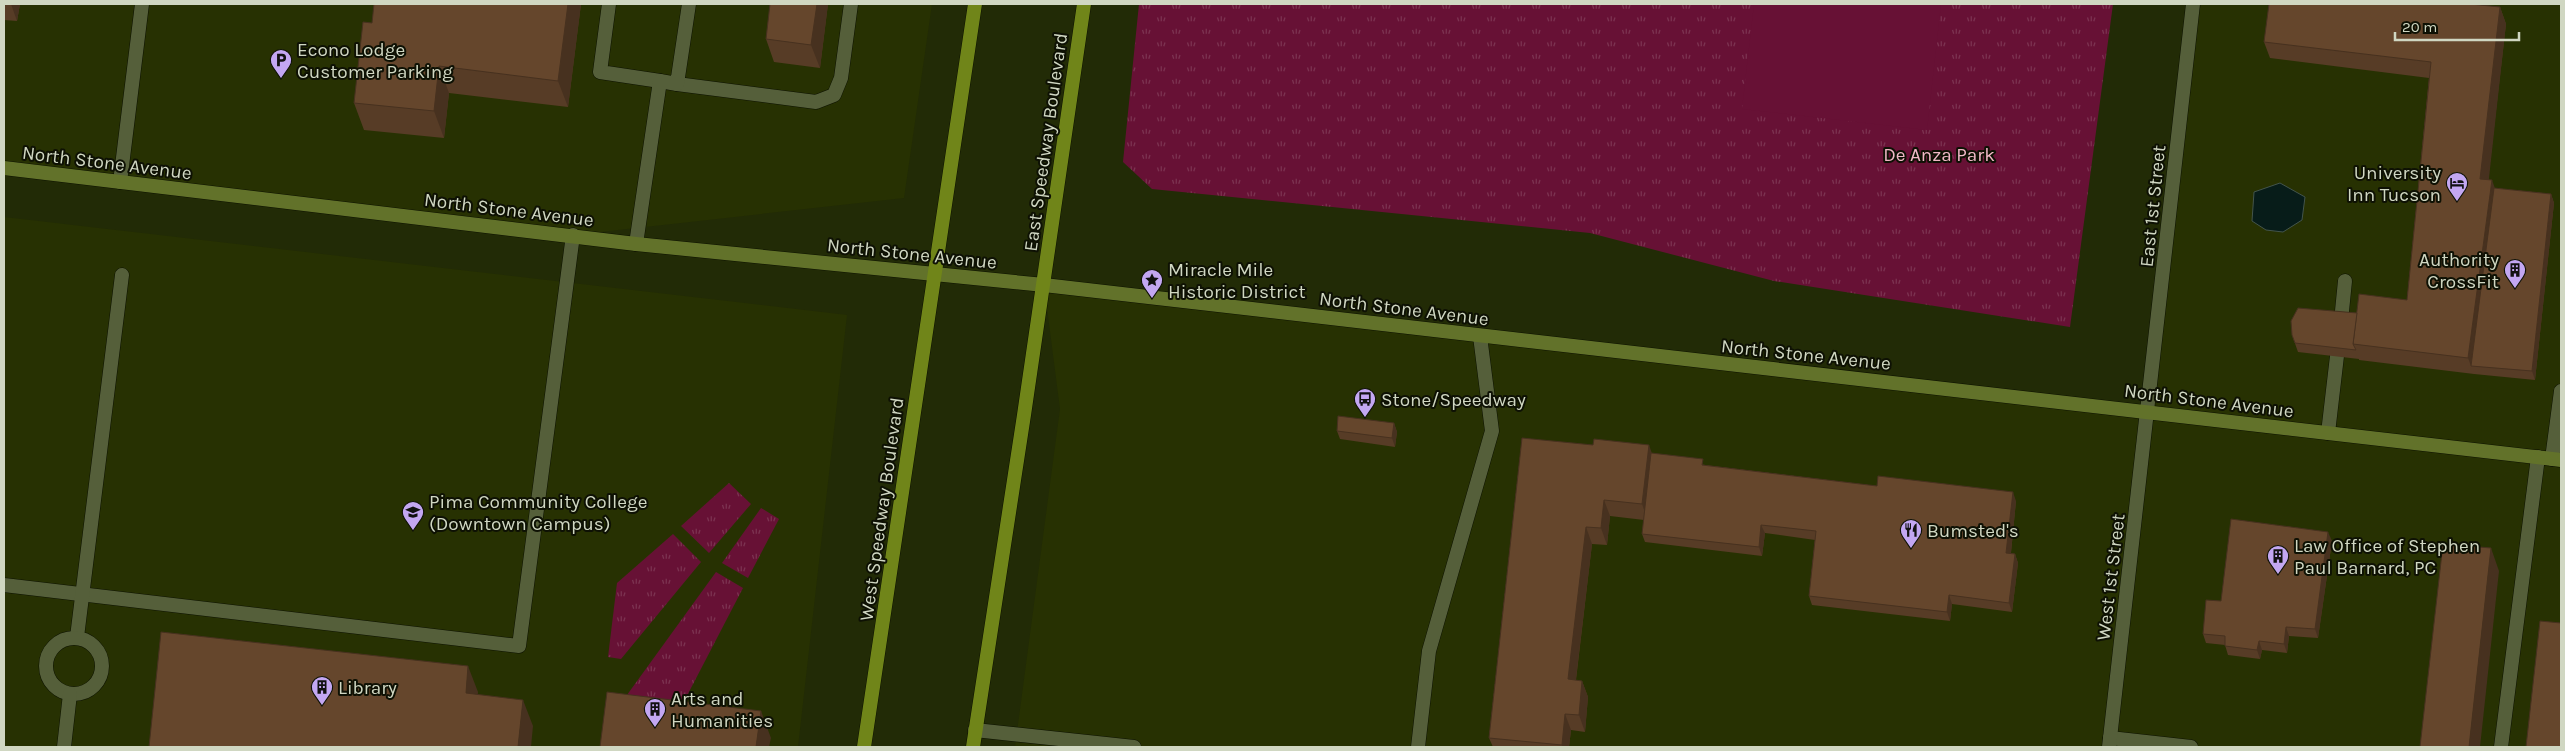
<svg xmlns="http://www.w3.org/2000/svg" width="2565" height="751" viewBox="0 0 2565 751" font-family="Karla,sans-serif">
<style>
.built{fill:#273102}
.grass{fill:url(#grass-tufts)}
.garden{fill:#671135}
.water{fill:#071c19;stroke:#43544c}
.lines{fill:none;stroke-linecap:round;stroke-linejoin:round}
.service-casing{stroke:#0d1200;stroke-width:15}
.pedestrian-casing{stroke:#0d1200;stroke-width:15}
.minor-casing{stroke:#0d1200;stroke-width:15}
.secondary-casing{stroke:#0d1200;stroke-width:15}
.primary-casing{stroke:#0d1200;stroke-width:15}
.service{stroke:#555f3a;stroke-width:14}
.pedestrian{stroke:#555f3a;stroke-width:14}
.minor{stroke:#555f3a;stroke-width:14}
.secondary{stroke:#62722a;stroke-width:14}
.primary{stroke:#708519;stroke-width:14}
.wall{fill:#573c26}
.shaded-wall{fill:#47311f}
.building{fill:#65462c;stroke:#47311f}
.labels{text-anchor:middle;stroke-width:4;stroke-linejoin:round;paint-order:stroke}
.poi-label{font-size:19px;fill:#d0d7c2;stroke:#0e1104;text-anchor:start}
.street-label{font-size:19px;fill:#d0d7c2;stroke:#0e1104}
.park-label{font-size:19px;fill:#f1b8c7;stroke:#0e1104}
</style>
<defs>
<pattern id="grass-tufts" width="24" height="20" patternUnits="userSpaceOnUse" patternTransform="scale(1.25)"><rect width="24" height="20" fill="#671135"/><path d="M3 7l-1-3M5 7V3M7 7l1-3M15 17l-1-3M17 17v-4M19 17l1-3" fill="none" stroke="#7c3351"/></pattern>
</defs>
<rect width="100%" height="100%" fill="#222b06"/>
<g class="built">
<polygon points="4,4 932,4 904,198 573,235 4,168"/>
<polygon points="2193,4 2561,4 2561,747 1015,747 1060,409 1044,285 2147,412"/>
<polygon points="4,217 847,315 798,747 4,747"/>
</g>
<g class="grass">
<polygon points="1139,4 2113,4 2070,327 1774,281 1590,233 1152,189 1123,162"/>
<polygon points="729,483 751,504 709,553 681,526"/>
<polygon points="761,508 779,519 748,578 722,563"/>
<polygon points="673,534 701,562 621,659 608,657 617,583"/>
<polygon points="716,572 743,588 678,713 619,706"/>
</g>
<polygon class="garden" points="1754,4 1941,4 1927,130 1742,109"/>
<polygon class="water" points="2280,183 2305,197 2302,220 2283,232 2266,230 2252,221 2254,192"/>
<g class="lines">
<g class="service-casing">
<g id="service">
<polyline points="609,4 600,72 660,81"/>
<polyline points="677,84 816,102 834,95 841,78 851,4"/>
<polyline points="636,244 660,81 677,84 689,4"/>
<polyline points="2341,321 2345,281"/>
<polyline points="2328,433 2337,356"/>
<polyline points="2552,459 2561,391"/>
<polyline points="4,585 519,646 573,235"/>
<polyline points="975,730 1134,747"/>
<polyline points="2110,738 2191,747"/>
<polyline points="1418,747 1429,651 1492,431 1480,336"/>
<polyline points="2501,747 2538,457"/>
</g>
</g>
<g class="pedestrian-casing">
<g id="pedestrian">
<polyline points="77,637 122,275"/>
<circle cx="74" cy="666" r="28"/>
<polyline points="64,747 70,694"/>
</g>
</g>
<g class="minor-casing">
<g id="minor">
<polyline points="120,182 142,4"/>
<polyline points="2109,747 2193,4"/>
</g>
</g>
<g class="secondary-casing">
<polyline id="secondary" points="4,168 636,244 1044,285 2561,460"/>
</g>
<g class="primary-casing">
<g id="primary">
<polyline points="864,747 975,4"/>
<polyline points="973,747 1024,415 1084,4"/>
</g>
</g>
<use href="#service" class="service"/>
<use href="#pedestrian" class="pedestrian"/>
<use href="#minor" class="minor"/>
<use href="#secondary" class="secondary"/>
<use href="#primary" class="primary"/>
</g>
<g class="wall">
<polygon points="4,4 20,4 17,21 4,20"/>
<polygon points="581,4 568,107 449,93 444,138 364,130 354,103"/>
<polygon points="828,4 820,68 774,62 766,39"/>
<polygon points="2500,7 2506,24 2488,180 2494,188 2551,194 2554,203 2535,380 2474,374 2359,360 2359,359 2298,352 2292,335 2357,313 2407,300 2429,78 2270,58 2264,42"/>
<polygon points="1394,423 1397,432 1395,447 1340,439 1337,431"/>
<polygon points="1522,438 1651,453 1705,465 1877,486 2016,501 2011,553 2015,554 2018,563 2012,612 1952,604 1950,621 1812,605 1809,596 1815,540 1765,533 1762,556 1645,542 1642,534 1644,520 1610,516 1607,545 1592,544 1576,680 1582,681 1588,697 1585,732 1571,730 1569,747 1493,747 1489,738"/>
<polygon points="2332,541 2318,638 2289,636 2287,653 2262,650 2260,659 2228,655 2225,645 2206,643 2203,634 2221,601"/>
</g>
<g class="shaded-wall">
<polygon points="11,4 20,4 17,21"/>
<polygon points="568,4 581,4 568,107 558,81"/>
<polygon points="817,4 828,4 820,68 811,45"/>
<polygon points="2500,7 2506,24 2487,196 2480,179"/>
<polygon points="439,66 449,93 444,138 434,111"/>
<polygon points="2492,180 2498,197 2471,366 2468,358"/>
<polygon points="2551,194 2554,203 2535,380 2532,371"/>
<polygon points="1394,423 1397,432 1395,447 1392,438"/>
<polygon points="1649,445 1655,462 1648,521 1642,504"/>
<polygon points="2013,492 2016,501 2010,562 2006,553"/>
<polygon points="1604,500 1610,516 1607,545 1601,528"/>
<polygon points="1761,525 1765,533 1762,556 1759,547"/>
<polygon points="1586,527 1592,544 1574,695 1568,679"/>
<polygon points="2328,532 2332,541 2318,638 2315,629"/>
<polygon points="2491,548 2499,571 2480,747 2469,747"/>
<polygon points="2015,554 2018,563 2012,612 2009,603"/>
<polygon points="1949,595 1952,604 1950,621 1947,612"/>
<polygon points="2286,627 2289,636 2287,653 2284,644"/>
<polygon points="2259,641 2262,650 2260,659 2257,650"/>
<polygon points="468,666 478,692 476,720 466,693"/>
<polygon points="1582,681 1588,697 1585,732 1579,715"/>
<polygon points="523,700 533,726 531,747 518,747"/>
<polygon points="761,711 771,738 769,747 756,747"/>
<polygon points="1565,714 1571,730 1569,747 1562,747 1562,745"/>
</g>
<g class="building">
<polygon points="374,4 568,4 558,81 439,66 434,111 354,103 363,22 372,23"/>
<polygon points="770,4 817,4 811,45 766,39"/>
<polygon points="2269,4 2470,4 2500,7 2480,179 2492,180 2468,358 2353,344 2359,294 2407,300 2431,62 2264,42"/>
<polygon points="2494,188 2551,194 2532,371 2471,366"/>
<polygon points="2298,308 2357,313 2353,344 2356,350 2295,343 2292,335 2291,321"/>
<polygon points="1338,416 1394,423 1392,438 1337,431"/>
<polygon points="1522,438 1593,445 1594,439 1649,445 1642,504 1604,500 1601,528 1586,527 1568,679 1582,681 1579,715 1565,714 1562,745 1489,738"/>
<polygon points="1651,453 1703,459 1702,465 1877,486 1878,476 2013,492 2006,553 2015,554 2009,603 1949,595 1947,612 1809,596 1816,531 1761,525 1759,547 1642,534"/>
<polygon points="2231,519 2328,532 2315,629 2286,627 2284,644 2259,641 2257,650 2225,646 2225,636 2203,634 2206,600 2221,601"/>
<polygon points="2443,544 2491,548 2469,747 2420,747"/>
<polygon points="2540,621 2561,623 2561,747 2526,747"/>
<polygon points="161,632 468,666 466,693 523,700 518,747 149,747"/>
<polygon points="607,692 761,711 756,747 600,747"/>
</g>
<defs>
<g id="parking-pin" transform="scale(1.125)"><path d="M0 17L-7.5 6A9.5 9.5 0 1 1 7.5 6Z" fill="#c3a7f2" stroke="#0e1104"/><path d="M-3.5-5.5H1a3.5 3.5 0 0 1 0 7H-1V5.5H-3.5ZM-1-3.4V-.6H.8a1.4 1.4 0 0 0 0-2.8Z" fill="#111"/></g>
<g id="hotel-pin" transform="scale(1.125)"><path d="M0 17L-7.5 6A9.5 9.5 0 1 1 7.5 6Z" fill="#c3a7f2" stroke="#0e1104"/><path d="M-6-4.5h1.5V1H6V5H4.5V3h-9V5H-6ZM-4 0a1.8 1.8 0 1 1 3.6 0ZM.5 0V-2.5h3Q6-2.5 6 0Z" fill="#111"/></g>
<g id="building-pin" transform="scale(1.125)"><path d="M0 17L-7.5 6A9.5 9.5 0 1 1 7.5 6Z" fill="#c3a7f2" stroke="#0e1104"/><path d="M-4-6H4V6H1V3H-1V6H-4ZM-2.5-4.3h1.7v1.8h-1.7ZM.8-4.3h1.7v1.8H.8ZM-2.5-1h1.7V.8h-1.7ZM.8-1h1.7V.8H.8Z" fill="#111"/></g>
<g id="sight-pin" transform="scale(1.125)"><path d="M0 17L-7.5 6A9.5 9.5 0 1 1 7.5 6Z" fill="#c3a7f2" stroke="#0e1104"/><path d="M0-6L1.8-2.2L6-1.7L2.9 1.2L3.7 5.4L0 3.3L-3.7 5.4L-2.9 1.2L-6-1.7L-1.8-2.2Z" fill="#111"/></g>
<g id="bus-pin" transform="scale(1.125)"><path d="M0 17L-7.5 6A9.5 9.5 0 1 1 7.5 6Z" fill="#c3a7f2" stroke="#0e1104"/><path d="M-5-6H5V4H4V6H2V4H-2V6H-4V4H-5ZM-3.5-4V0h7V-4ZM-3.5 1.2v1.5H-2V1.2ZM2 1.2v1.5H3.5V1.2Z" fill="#111"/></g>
<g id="university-pin" transform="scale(1.125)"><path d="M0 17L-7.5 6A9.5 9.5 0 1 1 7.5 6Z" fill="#c3a7f2" stroke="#0e1104"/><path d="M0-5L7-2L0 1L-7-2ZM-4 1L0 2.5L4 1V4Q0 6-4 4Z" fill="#111"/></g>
<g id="restaurant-pin" transform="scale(1.125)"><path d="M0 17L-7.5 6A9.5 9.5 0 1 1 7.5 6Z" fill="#c3a7f2" stroke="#0e1104"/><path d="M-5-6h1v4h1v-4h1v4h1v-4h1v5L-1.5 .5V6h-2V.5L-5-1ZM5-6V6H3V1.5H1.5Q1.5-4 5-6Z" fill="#111"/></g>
</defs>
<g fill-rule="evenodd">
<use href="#parking-pin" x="281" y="60"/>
<use href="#hotel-pin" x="2457" y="183"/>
<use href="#building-pin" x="2515" y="270"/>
<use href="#sight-pin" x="1152" y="280"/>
<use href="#bus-pin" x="1365" y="399"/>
<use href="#university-pin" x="413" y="512"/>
<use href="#restaurant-pin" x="1911" y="530"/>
<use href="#building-pin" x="2278" y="556"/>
<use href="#building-pin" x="322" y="687"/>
<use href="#building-pin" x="655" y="709"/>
</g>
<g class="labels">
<g class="poi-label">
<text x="297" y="56">Econo Lodge<tspan x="297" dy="22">Customer Parking</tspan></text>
<text x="2441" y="179" text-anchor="end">University<tspan x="2441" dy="22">Inn Tucson</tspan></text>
<text x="2499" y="266" text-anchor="end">Authority<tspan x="2499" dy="22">CrossFit</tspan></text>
<text x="1168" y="276">Miracle Mile<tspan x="1168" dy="22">Historic District</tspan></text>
<text x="1381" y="406">Stone/Speedway</text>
<text x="429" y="508">Pima Community College<tspan x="429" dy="22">(Downtown Campus)</tspan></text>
<text x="1927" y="537">Bumsted's</text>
<text x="2294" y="552">Law Office of Stephen<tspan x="2294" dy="22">Paul Barnard, PC</tspan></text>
<text x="338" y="694">Library</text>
<text x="671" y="705">Arts and<tspan x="671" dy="22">Humanities</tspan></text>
</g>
<g class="street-label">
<text transform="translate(1045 142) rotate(-82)" y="7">East Speedway Boulevard</text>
<text transform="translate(107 162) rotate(7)" y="7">North Stone Avenue</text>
<text transform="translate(2152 206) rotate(-84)" y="7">East 1st Street</text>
<text transform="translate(509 209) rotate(7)" y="7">North Stone Avenue</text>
<text transform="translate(912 253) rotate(6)" y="7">North Stone Avenue</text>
<text transform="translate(1404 308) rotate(7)" y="7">North Stone Avenue</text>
<text transform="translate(1806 354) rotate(6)" y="7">North Stone Avenue</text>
<text transform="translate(2209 400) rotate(7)" y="7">North Stone Avenue</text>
<text transform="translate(881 509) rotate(-82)" y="7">West Speedway Boulevard</text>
<text transform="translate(2110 577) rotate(-83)" y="7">West 1st Street</text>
</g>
<g class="park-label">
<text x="1939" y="161">De Anza Park</text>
</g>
</g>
<rect width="2565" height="751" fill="none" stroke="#d0d7c2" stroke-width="10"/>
<path d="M2395 32v8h124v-8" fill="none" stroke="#d0d7c2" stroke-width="2.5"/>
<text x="2402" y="32" font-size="15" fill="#d0d7c2" stroke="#0e1104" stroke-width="4" paint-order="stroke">20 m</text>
</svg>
